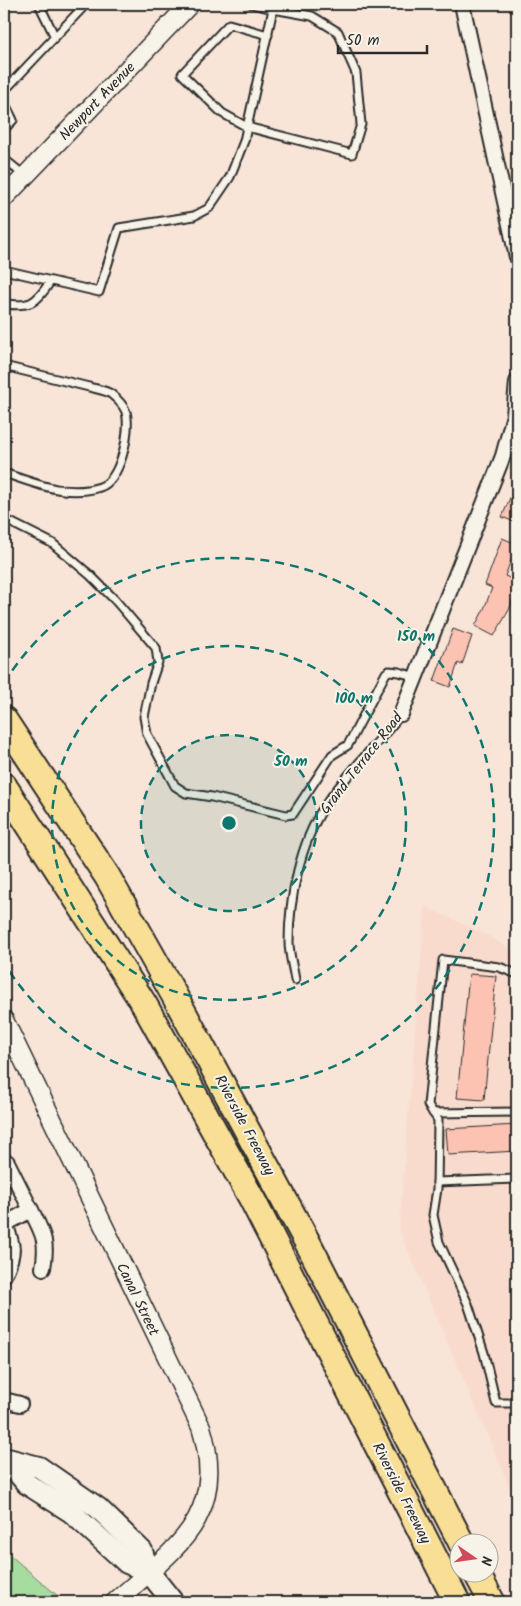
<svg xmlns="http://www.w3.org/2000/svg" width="521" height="1606" viewBox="0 0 521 1606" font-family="Kalam,sans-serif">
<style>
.built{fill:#f9dbcd}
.green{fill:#a6dc9f;stroke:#688465}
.building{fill:#fcc3b3;stroke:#2b2b2b}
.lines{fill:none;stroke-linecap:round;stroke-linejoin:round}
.service-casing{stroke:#2b2b2b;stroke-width:11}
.minor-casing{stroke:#2b2b2b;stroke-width:18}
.tertiary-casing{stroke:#2b2b2b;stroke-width:21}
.secondary-casing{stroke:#2b2b2b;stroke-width:24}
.motorway-casing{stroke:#2b2b2b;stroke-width:29}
.service{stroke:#f7f3e8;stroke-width:7}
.minor{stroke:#f7f3e8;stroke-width:14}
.tertiary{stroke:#f7f3e8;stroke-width:18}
.secondary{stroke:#f7f3e8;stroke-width:20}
.motorway{stroke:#f9df96;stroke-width:25}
.ring{fill:none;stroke:#0f766e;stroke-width:2.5;stroke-dasharray:9 6}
.labels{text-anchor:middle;stroke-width:4;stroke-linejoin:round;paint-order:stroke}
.street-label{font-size:15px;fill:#2b2b2b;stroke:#f7f3e8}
.centre{fill:#0f766e;stroke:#f7f3e8;stroke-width:2.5}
.ring-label{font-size:15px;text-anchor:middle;font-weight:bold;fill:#0f766e;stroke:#f7f3e8;stroke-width:4;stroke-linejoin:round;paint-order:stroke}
</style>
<rect width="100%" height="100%" fill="#f8e5d8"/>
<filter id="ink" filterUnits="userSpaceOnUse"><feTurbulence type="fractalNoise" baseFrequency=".02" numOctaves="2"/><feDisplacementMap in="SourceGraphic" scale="10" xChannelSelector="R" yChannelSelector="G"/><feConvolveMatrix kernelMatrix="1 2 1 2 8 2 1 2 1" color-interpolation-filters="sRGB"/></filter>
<g filter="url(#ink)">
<polygon class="built" points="425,906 491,937 517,953 517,1504 399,1230"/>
<polygon class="green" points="4,1550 65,1602 4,1602"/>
<g class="building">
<polygon points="517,481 517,523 502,517"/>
<polygon points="502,538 517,544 505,576 517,581 517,590 509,610 494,636 475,626 484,609 492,588 485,585"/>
<polygon points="453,629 472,636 462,665 458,663 450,687 434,681"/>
<polygon points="469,974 496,976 484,1100 457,1098"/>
<polygon points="517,1125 517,1151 448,1155 446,1129"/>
</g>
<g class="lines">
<g class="service-casing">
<g id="service">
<polyline points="39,4 55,37"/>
<polyline points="268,35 229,24 182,74 222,113 247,127 352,154 361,124 356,73 338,32 312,16 273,9"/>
<polyline points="4,91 86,4"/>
<polyline points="4,102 13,120 4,129"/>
<polyline points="4,159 25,176"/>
<polyline points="4,177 15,187"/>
<polyline points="4,270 99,292 119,228 194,216 209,208 230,177 244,141 273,9 252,4"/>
<path d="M4,304C30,307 36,304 50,282"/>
<path d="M4,366C32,373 61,380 89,387C96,389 106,390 111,394C116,398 124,406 126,412C131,431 121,480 100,487C67,498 35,483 4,473"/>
<polyline points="4,519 52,543 90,575 115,600 156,648 158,662 151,683 144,717 147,734 175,786 186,793 212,797 286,815 293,814 332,755 348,745 386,673 389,671 399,672 416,677"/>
<polyline points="517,974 499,967 443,960 428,1105 438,1120 437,1189 433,1215 439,1242 468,1304 484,1353 496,1403 517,1403 517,1405"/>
<path d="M295,980C293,967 289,954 289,942C289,899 300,844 324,807C346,774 377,745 401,714"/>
<polyline points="433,1113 517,1112"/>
<polyline points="437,1182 517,1179"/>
</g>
</g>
<g class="minor-casing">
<g id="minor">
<polyline points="462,4 517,257"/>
<polyline points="401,714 503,456 514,415 517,382"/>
<polyline points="7,1162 31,1210"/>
<path d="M4,1221C13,1245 16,1251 4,1275"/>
<path d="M5,1224L31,1210C43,1234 48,1241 43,1268"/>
<polyline points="4,1400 20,1404"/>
</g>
</g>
<g class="tertiary-casing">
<g id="tertiary">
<polyline points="4,198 190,4"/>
<path d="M4,1020L201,1427C229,1518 174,1549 115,1602"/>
</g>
</g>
<g class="secondary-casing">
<g id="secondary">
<polyline points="4,1458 39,1467 98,1508 142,1551 149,1572 173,1602"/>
<polyline points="6,1459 27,1484 71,1512 127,1563 149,1572"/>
</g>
</g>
<g class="motorway-casing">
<g id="motorway">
<polyline points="4,720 107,876 173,993 311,1249 462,1544"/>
<polyline points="4,786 144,1004 252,1199 457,1602"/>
<polyline points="477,1574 492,1602"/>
</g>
</g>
<use href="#service" class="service"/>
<use href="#minor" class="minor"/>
<use href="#tertiary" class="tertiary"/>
<use href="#secondary" class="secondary"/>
<use href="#motorway" class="motorway"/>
</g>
</g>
<circle cx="229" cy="823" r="88" fill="#0f766e" fill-opacity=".12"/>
<g class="ring">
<circle cx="229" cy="823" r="88"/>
<circle cx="229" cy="823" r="177"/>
<path d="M4 683A265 265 0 1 1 4 963"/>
</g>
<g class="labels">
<g class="street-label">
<text transform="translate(97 101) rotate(-46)" y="5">Newport Avenue</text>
<text transform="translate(361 763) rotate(-52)" y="5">Grand Terrace Road</text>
<text transform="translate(245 1125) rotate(62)" y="5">Riverside Freeway</text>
<text transform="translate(138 1299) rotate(64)" y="5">Canal Street</text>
<text transform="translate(402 1493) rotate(63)" y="5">Riverside Freeway</text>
</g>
</g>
<circle cx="229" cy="823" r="8" class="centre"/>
<g class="ring-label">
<text x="416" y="641">150 m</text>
<text x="354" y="703">100 m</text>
<text x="291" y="766">50 m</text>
</g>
<rect width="521" height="1606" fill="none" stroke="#f7f3e8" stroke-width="20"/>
<rect x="10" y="10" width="501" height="1586" fill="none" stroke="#2b2b2b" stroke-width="2" filter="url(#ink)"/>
<g transform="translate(474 1558) rotate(103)"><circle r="24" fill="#f7f3e8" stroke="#a5a39c"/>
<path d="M0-4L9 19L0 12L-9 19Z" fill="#d1495b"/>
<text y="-8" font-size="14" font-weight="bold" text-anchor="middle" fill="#2b2b2b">N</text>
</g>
<path d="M338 45v8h89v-8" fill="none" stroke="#2b2b2b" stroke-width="2.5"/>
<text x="346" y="45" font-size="15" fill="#2b2b2b" stroke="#f7f3e8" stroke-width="4" paint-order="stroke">50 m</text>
</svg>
